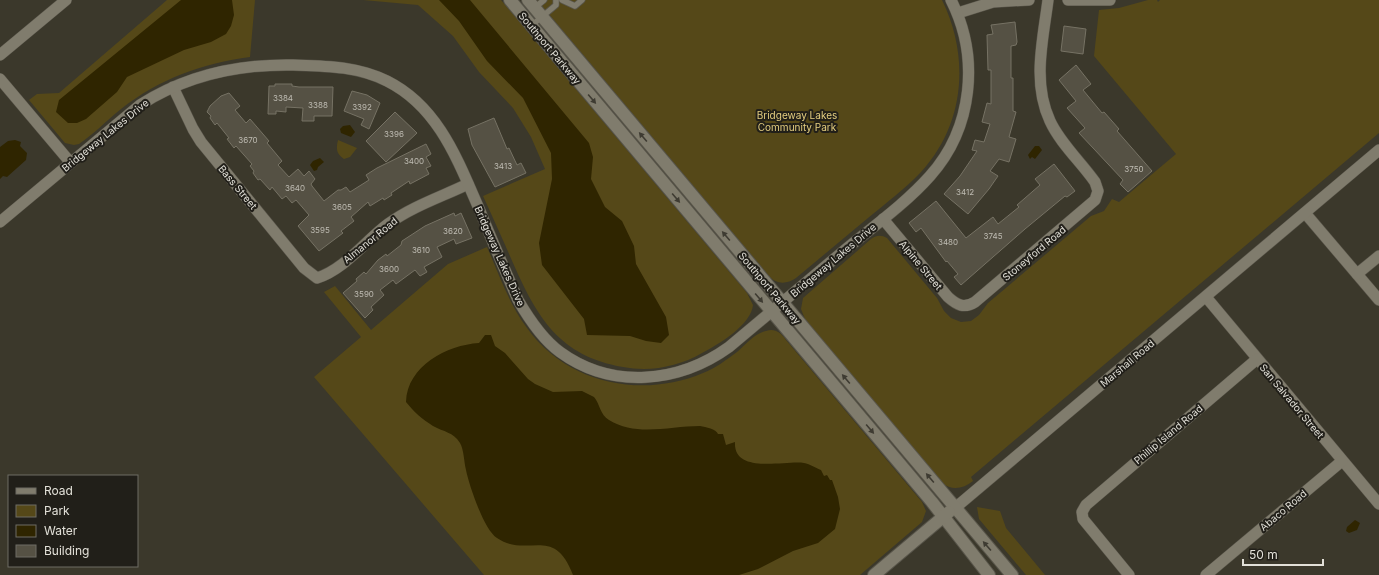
<svg xmlns="http://www.w3.org/2000/svg" width="1379" height="575" viewBox="0 0 1379 575" font-family="Inter,sans-serif">
<style>
.green{fill:#554818}
.water{fill:#2f2500}
.building{fill:#555144;stroke:#767264}
.lines{fill:none;stroke-linecap:round;stroke-linejoin:round}
.lane-casing{stroke:#58554a;stroke-width:7}
.street-casing{stroke:#58554a;stroke-width:12}
.secondary-casing{stroke:#58554a;stroke-width:14}
.lane{stroke:#807c6d;stroke-width:5.5}
.street{stroke:#807c6d;stroke-width:11}
.secondary{stroke:#807c6d;stroke-width:12}
.oneway{fill:#3e3b32}
.labels{text-anchor:middle;stroke-width:4;stroke-linejoin:round;paint-order:stroke}
.number-label{font-size:8px;fill:#bfbcb3}
.street-label{font-size:10px;fill:#e2e0d8;stroke:#211f19}
.park-label{font-size:10px;fill:#e3cd7f;stroke:#211f19}
</style>
<rect width="100%" height="100%" fill="#3b382b"/>
<g class="green">
<path d="M167,0H255L250,57C203,63 159,79 121,109C107,120 94,134 79,144L74,145L65,143L29,100L37,94L59,93Z"/>
<path d="M363,0H501L747,293L753,305C751,325 719,344 702,353C678,367 650,372 623,367C559,356 537,317 513,263C503,240 493,218 483,196L545,169L531,137L513,108L479,72L453,36L418,5Z"/>
<path d="M537,0H942C970,57 965,124 921,172C905,189 886,203 868,218C844,238 820,258 796,278C787,284 777,285 769,276Z"/>
<path d="M1148,0H1157L1158,2L1160,0H1379V133L971,477L973,481C963,489 952,491 942,483L805,319L801,309L803,298L871,239C877,235 881,235 887,238L937,298L944,311L951,318L961,322L971,321L979,315L988,303L1091,216L1104,211L1112,199L1119,202L1176,154L1094,56L1099,10L1119,8Z"/>
<path d="M338,140L357,148L350,157L344,159C336,154 336,148 338,140Z"/>
<path d="M487,247C499,274 509,304 527,328C567,384 642,399 703,373C716,368 726,360 737,352C745,345 755,333 766,331C775,328 781,333 786,340L922,502L926,511L922,522L860,575H484L314,377L361,337L324,292L335,286L371,330L448,264Z"/>
<polygon points="977,507 1000,511 1006,528 1045,575 1026,575 979,519"/>
</g>
<g class="water">
<polygon points="181,0 232,0 234,15 231,26 226,34 211,42 184,50 127,77 117,92 86,119 77,123 68,123 56,112 59,100"/>
<polygon points="439,0 470,0 589,143 593,157 591,179 605,207 622,221 634,246 636,264 666,317 669,335 661,343 646,341 630,336 587,335 584,319 542,265 539,243 552,179 551,153 523,98 487,61 459,21"/>
<polygon points="350,125 355,132 351,137 341,133 340,129 343,126"/>
<polygon points="15,140 21,142 20,146 27,153 26,160 7,177 3,176 0,179 0,147 8,141"/>
<polygon points="1035,146 1039,146 1042,150 1035,159 1032,157 1030,159 1028,155"/>
<polygon points="320,158 324,162 318,167 317,170 314,171 310,165 313,161"/>
<path d="M485,335H491L495,346L505,353L528,379L535,384L553,392L582,391L594,397C600,404 600,415 609,420C636,437 670,426 700,426C706,427 716,429 718,434H723L726,445L735,442C733,475 786,460 804,463C810,464 816,468 821,470L824,476L827,475L830,480H832L838,497L840,509L835,529L818,543L793,551L758,569L739,575H573C554,524 528,559 497,538C484,530 469,485 466,470C464,462 464,450 460,443C453,432 444,432 433,426C422,419 414,412 406,402C407,366 447,345 479,343Z"/>
<polygon points="1355,520 1360,523 1357,530 1349,533 1346,531 1347,527"/>
</g>
<g class="building">
<polygon points="1015,22 1017,42 1016,45 1011,46 1011,78 1013,78 1013,111 1016,112 1009,137 1016,139 1009,162 999,159 990,171 998,176 989,189 968,214 944,194 960,176 977,151 972,150 975,140 984,142 990,124 982,122 987,103 991,104 991,70 988,70 987,35 993,34 991,25"/>
<polygon points="1064,26 1086,29 1083,54 1061,51"/>
<polygon points="1076,65 1091,84 1083,90 1102,113 1104,112 1119,129 1117,131 1152,171 1128,192 1120,184 1123,180 1079,133 1085,128 1067,108 1076,101 1059,80"/>
<polygon points="275,84 292,84 292,86 299,87 333,87 332,116 314,116 314,121 302,121 303,108 286,107 286,112 276,111 276,114 268,114 269,86 275,86"/>
<polygon points="352,91 367,95 380,103 369,129 361,125 364,119 344,111"/>
<polygon points="229,93 240,106 235,110 246,123 250,119 269,141 267,143 282,161 278,165 289,177 298,169 304,176 309,171 315,179 311,184 312,186 324,201 338,190 341,190 346,187 350,192 369,180 366,175 377,168 426,144 431,154 426,157 431,166 426,168 429,174 410,184 409,181 391,193 392,195 384,200 383,198 370,206 368,202 351,217 354,221 341,231 343,233 319,251 298,226 309,215 296,200 292,203 286,196 282,199 272,187 270,190 260,179 258,180 253,173 254,171 250,166 252,164 236,146 234,148 227,139 229,138 217,123 215,125 210,118 211,116 207,112 210,106 221,96"/>
<polygon points="395,112 417,133 386,162 366,141"/>
<polygon points="494,118 507,149 509,148 517,165 521,163 526,173 495,187 472,145 468,129"/>
<polygon points="1054,164 1075,191 1067,197 1065,196 1025,229 961,285 954,277 958,274 947,261 946,262 921,228 916,232 909,223 936,201 966,238 993,217 998,224 1019,207 1017,205 1040,185 1035,179"/>
<polygon points="454,213 455,216 461,213 472,238 456,244 454,239 437,247 442,257 424,267 427,272 420,276 415,270 396,284 393,280 380,290 384,295 371,307 373,310 365,318 343,293 357,281 356,279 364,272 366,274 378,260 386,254 387,256 401,245 402,241 425,226"/>
</g>
<g class="lines">
<g class="lane-casing">
<g id="lane">
<polyline points="562,0 575,6 582,0"/>
<polyline points="533,9 544,0"/>
<polyline points="531,26 556,5 556,0"/>
</g>
</g>
<g class="street-casing">
<g id="street">
<polyline points="1068,0 1110,0"/>
<polyline points="958,13 993,2 1029,0"/>
<polyline points="0,55 66,0"/>
<polyline points="0,79 70,162"/>
<path d="M173,87L193,129L201,142L304,268L317,278C345,269 365,241 388,224C413,206 441,197 468,184"/>
<polyline points="1305,213 1379,300"/>
<path d="M883,219L948,297C957,305 964,309 975,302L1095,200L1098,191L1095,182C1081,162 1060,143 1050,121C1032,82 1043,40 1048,0"/>
<path d="M0,222L140,105C187,75 238,64 293,65C325,66 357,66 387,81C439,107 458,161 480,211C492,241 505,270 518,300C529,319 542,339 560,352C612,390 679,383 729,347C768,314 807,282 846,249C874,226 906,203 930,176C973,128 980,57 951,0"/>
<polyline points="1357,274 1379,256"/>
<polyline points="1206,297 1379,504"/>
<polyline points="955,508 1379,150"/>
<polyline points="1129,575 1083,519 1082,512 1086,505 1257,359"/>
<polyline points="1206,575 1342,461"/>
</g>
</g>
<g class="secondary-casing">
<g id="secondary">
<polyline points="510,0 932,502 989,575"/>
<polyline points="528,0 1012,575"/>
<polyline points="874,575 949,512"/>
</g>
</g>
<use href="#lane" class="lane"/>
<use href="#street" class="street"/>
<use href="#secondary" class="secondary"/>
</g>
<defs><path id="oneway-solid" d="M-6-.8H1V-3.2L6.5 0L1 3.2V.8H-6Z"/></defs>
<g class="oneway">
<use href="#oneway-solid" transform="translate(592 99) rotate(50)"/>
<use href="#oneway-solid" transform="translate(643 137) rotate(-130)"/>
<use href="#oneway-solid" transform="translate(676 198) rotate(50)"/>
<use href="#oneway-solid" transform="translate(726 236) rotate(-130)"/>
<use href="#oneway-solid" transform="translate(759 298) rotate(50)"/>
<use href="#oneway-solid" transform="translate(846 379) rotate(-130)"/>
<use href="#oneway-solid" transform="translate(870 429) rotate(50)"/>
<use href="#oneway-solid" transform="translate(930 478) rotate(-130)"/>
<use href="#oneway-solid" transform="translate(987 546) rotate(-131)"/>
</g>
<g class="labels">
<g class="number-label">
<text x="283" y="101">3384</text>
<text x="318" y="108">3388</text>
<text x="362" y="110">3392</text>
<text x="394" y="137">3396</text>
<text x="248" y="143">3670</text>
<text x="414" y="164">3400</text>
<text x="503" y="169">3413</text>
<text x="1134" y="172">3750</text>
<text x="295" y="191">3640</text>
<text x="965" y="195">3412</text>
<text x="342" y="210">3605</text>
<text x="320" y="233">3595</text>
<text x="453" y="234">3620</text>
<text x="993" y="239">3745</text>
<text x="948" y="245">3480</text>
<text x="421" y="253">3610</text>
<text x="389" y="272">3600</text>
<text x="364" y="297">3590</text>
</g>
<g class="street-label">
<text transform="translate(550 48) rotate(50)" y="4">Southport Parkway</text>
<text transform="translate(105 135) rotate(-39)" y="4">Bridgeway Lakes Drive</text>
<text transform="translate(238 187) rotate(50)" y="4">Bass Street</text>
<text transform="translate(370 240) rotate(-39)" y="4">Almanor Road</text>
<text transform="translate(1034 253) rotate(-40)" y="4">Stoneyford Road</text>
<text transform="translate(500 256) rotate(66)" y="4">Bridgeway Lakes Drive</text>
<text transform="translate(833 260) rotate(-40)" y="4">Bridgeway Lakes Drive</text>
<text transform="translate(921 265) rotate(50)" y="4">Alpine Street</text>
<text transform="translate(770 288) rotate(50)" y="4">Southport Parkway</text>
<text transform="translate(1127 363) rotate(-40)" y="4">Marshall Road</text>
<text transform="translate(1292 401) rotate(50)" y="4">San Salvador Street</text>
<text transform="translate(1168 434) rotate(-40)" y="4">Phillip Island Road</text>
<text transform="translate(1283 510) rotate(-40)" y="4">Abaco Road</text>
</g>
<g class="park-label">
<text x="797" y="119">Bridgeway Lakes<tspan x="797" dy="12">Community Park</tspan></text>
</g>
</g>
<rect x="8" y="475" width="130" height="92" fill="#211f19" stroke="#6e6c65"/>
<rect x="16" y="488" width="20" height="6" fill="#807c6d" stroke="#6e6c65"/>
<text x="44" y="495" font-size="12" fill="#e2e0d8">Road</text>
<rect x="16" y="505" width="20" height="12" fill="#554818" stroke="#6e6c65"/>
<text x="44" y="515" font-size="12" fill="#e2e0d8">Park</text>
<rect x="16" y="525" width="20" height="12" fill="#2f2500" stroke="#6e6c65"/>
<text x="44" y="535" font-size="12" fill="#e2e0d8">Water</text>
<rect x="16" y="545" width="20" height="12" fill="#555144" stroke="#6e6c65"/>
<text x="44" y="555" font-size="12" fill="#e2e0d8">Building</text>
<path d="M1243 559v6h80v-6" fill="none" stroke="#e2e0d8" stroke-width="2"/>
<text x="1249" y="559" font-size="12" fill="#e2e0d8" stroke="#211f19" stroke-width="3" paint-order="stroke">50 m</text>
</svg>
